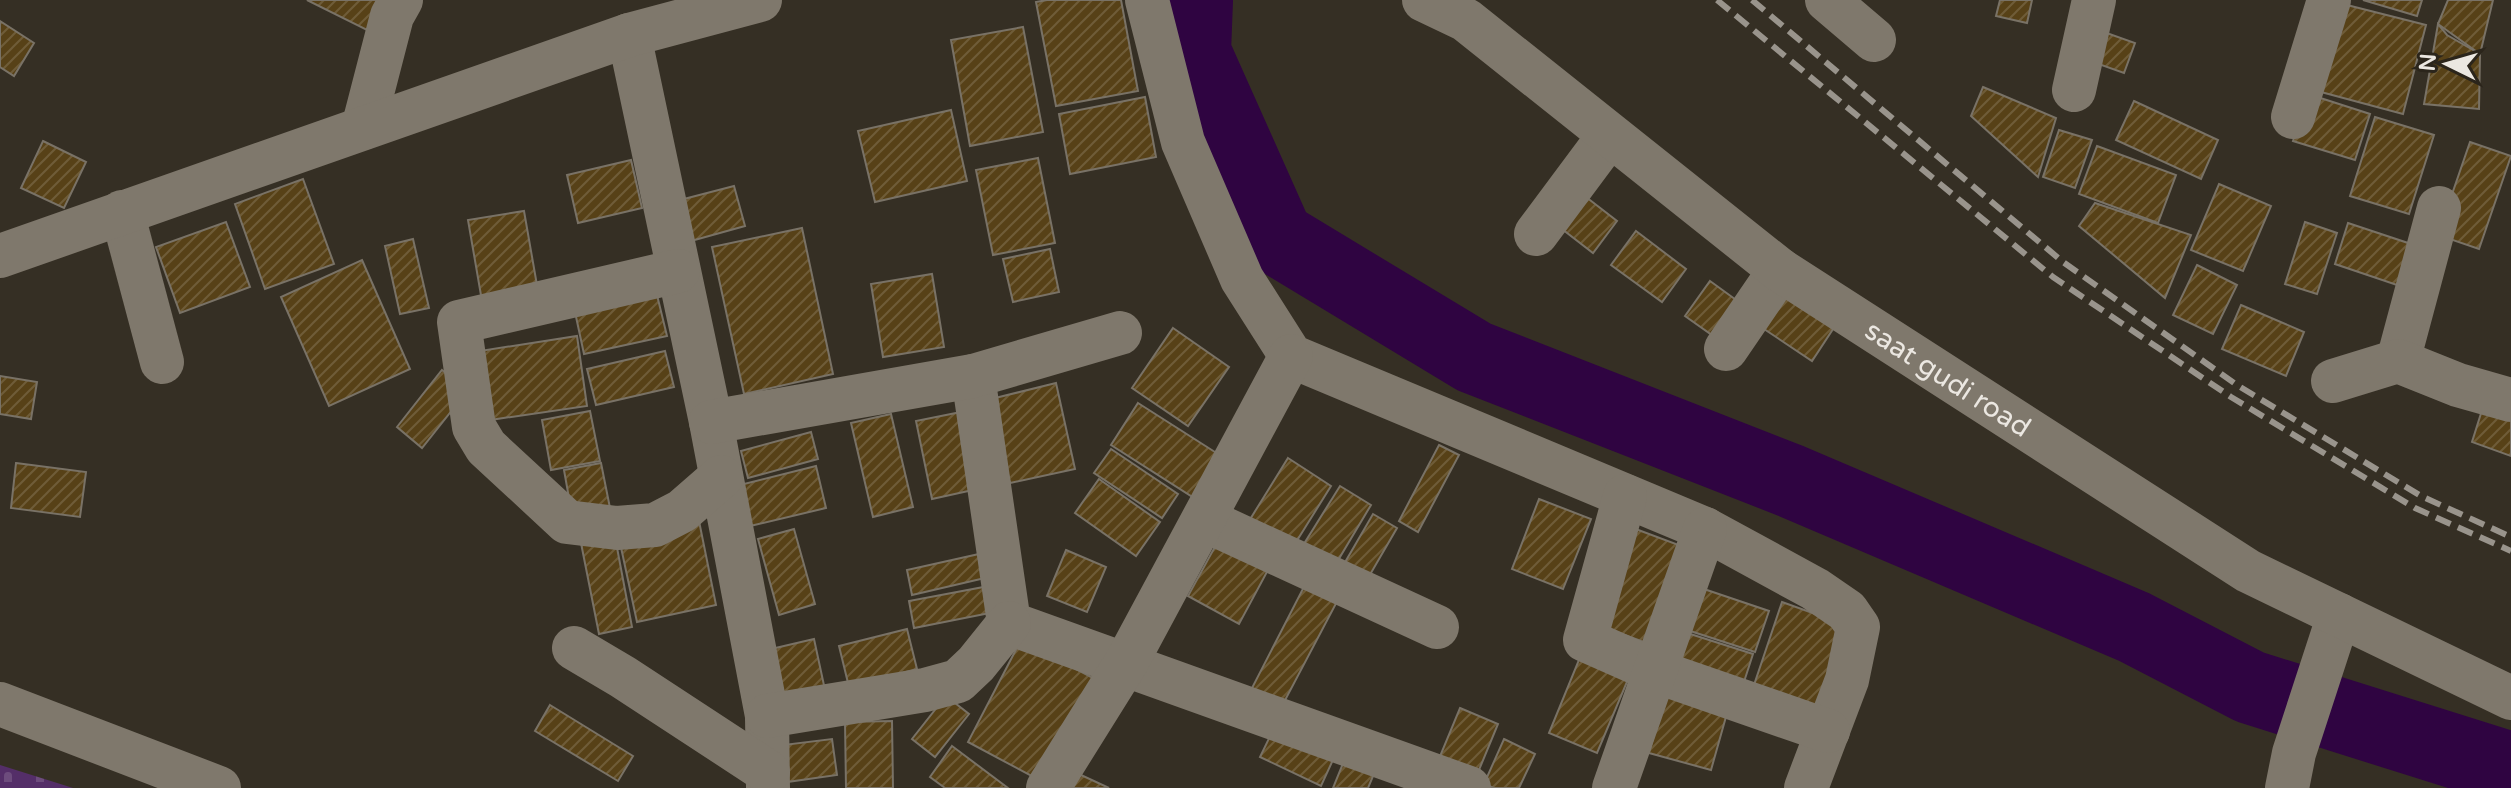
<svg xmlns="http://www.w3.org/2000/svg" width="2511" height="788" viewBox="0 0 2511 788" font-family="'Varela Round',sans-serif">
<style>
.cemetery{fill:url(#cemetery-stones)}
.lines{fill:none;stroke-linecap:round;stroke-linejoin:round}
.river{stroke:#2f0441;stroke-width:74}
.building{fill:url(#building-hatch);stroke:#797266;stroke-width:2}
.minor{stroke:#7f786c;stroke-width:44}
.tertiary{stroke:#7f786c;stroke-width:44}
.rail{stroke:#99948c;stroke-width:6;stroke-dasharray:16 8;stroke-linecap:butt}
.labels{text-anchor:middle;stroke-width:6;stroke-linejoin:round;paint-order:stroke}
.street-label{font-size:28px;fill:#ebe7e1;stroke:#2b251b}
</style>
<defs>
<pattern id="cemetery-stones" width="16" height="16" patternUnits="userSpaceOnUse" patternTransform="scale(2)"><rect width="16" height="16" fill="#542e68"/><path d="M2 7V4a2 2 0 0 1 4 0v3zM10 15v-3a2 2 0 0 1 4 0v3z" fill="#6d4c7d"/></pattern>
<pattern id="building-hatch" width="6" height="6" patternUnits="userSpaceOnUse" patternTransform="scale(2)"><rect width="6" height="6" fill="#574117"/><path d="M-1 1l2-2M0 6l6-6M5 7l2-2" fill="none" stroke="#6f5c38"/></pattern>
</defs>
<rect width="100%" height="100%" fill="#352f24"/>
<polygon class="cemetery" points="0,765 73,788 0,788"/>
<g class="lines">
<polyline class="river" points="1196,0 1194,52 1277,238 1474,357 1791,481 2134,627 2250,687 2511,769"/>
</g>
<g class="building">
<polygon points="307,0 384,0 369,31"/>
<polygon points="1047,0 1121,0 1138,91 1056,106 1036,2"/>
<polygon points="2000,0 2032,0 2027,23 1996,16"/>
<polygon points="2363,0 2422,0 2417,16"/>
<polygon points="2448,0 2493,0 2480,54 2438,24"/>
<polygon points="2343,4 2426,25 2403,114 2321,92"/>
<polygon points="0,21 34,43 14,76 0,67"/>
<polygon points="2438,24 2447,35 2480,54 2479,109 2424,104"/>
<polygon points="1023,27 1043,132 970,146 951,40"/>
<polygon points="2101,31 2135,43 2124,73 2090,61"/>
<polygon points="1983,87 2056,118 2038,177 1971,116"/>
<polygon points="2308,94 2370,114 2355,160 2293,141"/>
<polygon points="1145,97 1156,157 1070,174 1059,114"/>
<polygon points="2134,101 2218,140 2201,179 2116,140"/>
<polygon points="951,110 967,181 875,202 858,131"/>
<polygon points="2375,117 2434,135 2409,214 2350,196"/>
<polygon points="2059,130 2092,140 2075,188 2043,177"/>
<polygon points="43,141 86,162 64,208 21,188"/>
<polygon points="2470,142 2511,156 2479,249 2438,235"/>
<polygon points="2097,146 2176,175 2158,223 2079,194"/>
<polygon points="1038,158 1055,243 993,255 976,170"/>
<polygon points="631,160 642,208 578,223 567,175"/>
<polygon points="303,179 334,264 265,289 235,204"/>
<polygon points="2219,184 2271,206 2243,271 2191,250"/>
<polygon points="734,186 745,226 691,241 680,200"/>
<polygon points="1586,197 1617,221 1593,253 1562,229"/>
<polygon points="2095,203 2191,235 2165,298 2079,226"/>
<polygon points="524,211 538,291 482,301 468,220"/>
<polygon points="226,222 250,287 180,313 156,247"/>
<polygon points="2305,222 2337,233 2317,294 2285,284"/>
<polygon points="2348,223 2411,244 2397,285 2335,264"/>
<polygon points="802,228 833,374 744,394 712,247"/>
<polygon points="1636,231 1686,269 1662,302 1611,265"/>
<polygon points="413,239 429,308 400,314 385,246"/>
<polygon points="1050,249 1059,292 1013,302 1003,259"/>
<polygon points="362,260 410,369 329,406 281,297"/>
<polygon points="2197,265 2237,285 2213,334 2173,315"/>
<polygon points="932,274 944,347 883,357 871,284"/>
<polygon points="1710,281 1743,305 1719,340 1685,316"/>
<polygon points="1782,287 1837,323 1812,361 1758,325"/>
<polygon points="657,295 667,336 584,354 575,312"/>
<polygon points="2241,305 2304,332 2286,376 2222,349"/>
<polygon points="1173,328 1229,367 1188,426 1132,388"/>
<polygon points="577,336 587,406 490,420 480,351"/>
<polygon points="665,351 674,387 596,405 587,369"/>
<polygon points="442,370 468,390 422,448 397,427"/>
<polygon points="0,376 37,382 31,419 0,414"/>
<polygon points="1056,383 1075,469 1010,483 991,399"/>
<polygon points="1138,403 1229,461 1202,503 1111,445"/>
<polygon points="2483,407 2511,415 2511,456 2472,442"/>
<polygon points="590,411 600,461 551,470 542,420"/>
<polygon points="966,411 982,488 932,499 916,421"/>
<polygon points="891,414 913,507 873,517 851,423"/>
<polygon points="811,432 818,459 748,478 741,451"/>
<polygon points="1439,445 1459,455 1418,532 1399,521"/>
<polygon points="1111,449 1178,494 1162,518 1094,473"/>
<polygon points="1288,458 1331,486 1293,547 1249,521"/>
<polygon points="16,463 86,472 80,517 11,508"/>
<polygon points="601,463 610,508 572,515 564,470"/>
<polygon points="816,466 826,508 750,526 740,485"/>
<polygon points="1099,479 1160,522 1136,556 1075,513"/>
<polygon points="1340,486 1371,505 1334,567 1302,547"/>
<polygon points="1539,499 1591,519 1563,589 1512,569"/>
<polygon points="1373,514 1397,528 1364,585 1340,571"/>
<polygon points="699,521 716,605 637,622 619,538"/>
<polygon points="1633,528 1684,547 1649,644 1598,625"/>
<polygon points="794,529 815,604 779,615 758,539"/>
<polygon points="615,537 632,627 599,634 581,543"/>
<polygon points="1217,543 1268,570 1239,624 1188,596"/>
<polygon points="1066,550 1106,567 1087,612 1047,596"/>
<polygon points="979,554 985,578 912,595 907,570"/>
<polygon points="1309,577 1341,594 1282,706 1251,690"/>
<polygon points="989,586 995,612 914,628 909,601"/>
<polygon points="1695,586 1769,611 1755,652 1681,628"/>
<polygon points="1782,602 1849,626 1819,714 1752,691"/>
<polygon points="907,629 917,669 849,687 839,646"/>
<polygon points="1684,632 1753,654 1742,688 1673,666"/>
<polygon points="814,639 825,690 782,700 771,649"/>
<polygon points="1021,640 1095,679 1041,781 968,742"/>
<polygon points="1583,650 1632,670 1597,753 1549,733"/>
<polygon points="1669,682 1731,699 1711,770 1649,753"/>
<polygon points="946,696 969,714 935,757 912,739"/>
<polygon points="550,705 633,756 618,781 535,731"/>
<polygon points="1460,708 1498,724 1474,782 1436,766"/>
<polygon points="892,721 893,788 846,788 845,722"/>
<polygon points="1277,722 1337,751 1321,786 1260,757"/>
<polygon points="832,739 837,775 787,782 783,745"/>
<polygon points="1504,739 1535,754 1519,788 1494,788 1484,784"/>
<polygon points="952,746 1008,788 945,788 930,777"/>
<polygon points="1346,756 1376,769 1368,788 1333,788"/>
<polygon points="1068,769 1109,788 1060,788"/>
</g>
<g class="lines">
<g class="minor">
<polyline points="1147,0 1183,142 1242,279 1291,356 1705,529 1815,589 1847,611 1858,627 1847,680 1806,788"/>
<polyline points="1827,0 1874,40"/>
<polyline points="629,35 711,422 767,716 768,788"/>
<polyline points="2074,90 2094,0"/>
<polyline points="2293,117 2329,0"/>
<polyline points="363,128 392,16 401,0"/>
<polyline points="122,212 162,362"/>
<polyline points="1536,234 1609,136"/>
<polyline points="678,271 459,322 474,427 486,447 567,522 617,528 655,525 682,511 721,477"/>
<polyline points="1726,349 1780,270"/>
<polyline points="2398,361 2439,208"/>
<polyline points="973,376 1009,623 1469,788"/>
<polyline points="2333,381 2398,361 2458,385 2511,400"/>
<polyline points="711,422 973,376 1120,333"/>
<polyline points="1625,496 1585,640 1655,671 1828,731"/>
<polyline points="1205,520 1437,627"/>
<polyline points="574,648 623,677 768,772"/>
<polyline points="767,716 925,690 958,681 976,664 1009,623"/>
<polyline points="1048,788 1126,663 1291,356"/>
<polyline points="1614,788 1705,529"/>
<polyline points="2287,788 2294,753 2339,615"/>
</g>
<g class="tertiary">
<path id="s1" d="M1424,0L1466,20L1780,270L2248,571L2511,698"/>
<polyline points="0,256 629,35 760,0"/>
<polyline points="0,704 219,788"/>
</g>
<g class="rail">
<polyline points="1717,0 2053,277 2231,397 2415,508 2511,551"/>
<polyline points="1752,0 2063,262 2237,385 2421,496 2511,537"/>
</g>
</g>
<g class="labels">
<g class="street-label">
<text dy="10" stroke="none"><textPath href="#s1" startOffset="648">saat gudi road</textPath></text>
</g>
</g>
<g transform="translate(2447 64) rotate(275)" stroke="#2b251b" stroke-width="6" paint-order="stroke">
<path d="M0-6L14 30L0 20L-14 30Z" fill="#ebe7e1"/>
<text y="-12" font-size="22" font-weight="bold" text-anchor="middle" fill="#ebe7e1">N</text>
</g>
</svg>
